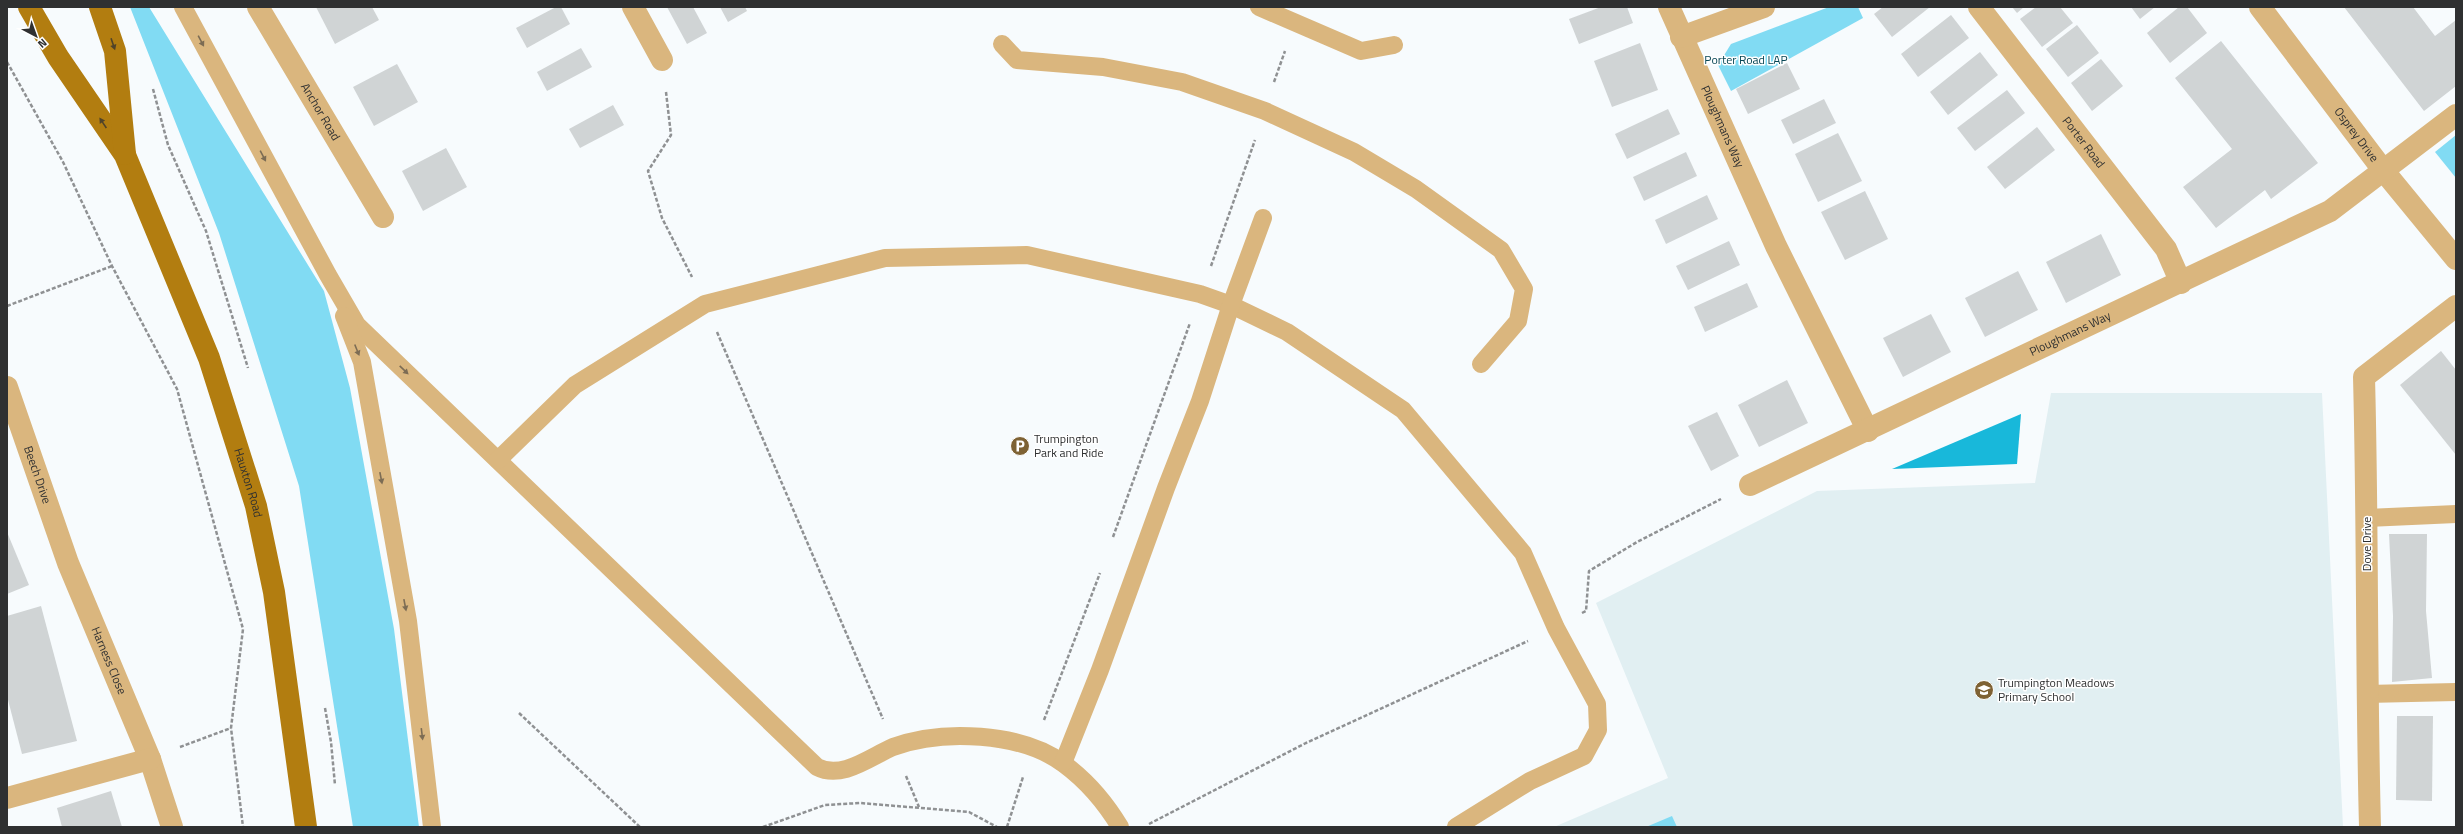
<svg xmlns="http://www.w3.org/2000/svg" width="2463" height="834" viewBox="0 0 2463 834" font-family="'Titillium Web',sans-serif">
<style>
.built{fill:#e1eff2}
.green{fill:#81dbf3}
.water{fill:#18b8da}
.building{fill:#d0d4d5}
.lines{fill:none;stroke-linecap:round;stroke-linejoin:round}
.path{stroke:#8f9193;stroke-width:2.5;stroke-dasharray:4 2;stroke-linecap:butt}
.lane{stroke:#dab67e;stroke-width:18}
.street{stroke:#dab67e;stroke-width:22}
.primary{stroke:#b27d10;stroke-width:22}
.oneway{fill:#7c6c54}
.oneway2{fill:#504329}
.labels{text-anchor:middle;stroke-width:3;stroke-linejoin:round;paint-order:stroke}
.park-label{font-size:12px;fill:#074654;stroke:#fff}
.street-label{font-size:12px;fill:#2f3031;stroke:#fff}
.poi-label{font-size:12px;fill:#2f3031;stroke:#fff;text-anchor:start}
</style>
<rect width="100%" height="100%" fill="#f7fbfd"/>
<polygon class="built" points="2051,393 2322,393 2343,827 1554,827 1668,778 1596,603 1817,491 2035,483"/>
<g class="green">
<polygon points="130,7 149,7 324,291 350,388 394,629 419,827 353,827 299,486 219,233"/>
<polygon points="1829,7 1858,7 1863,18 1731,91 1718,65 1731,44"/>
<polygon points="2456,135 2456,178 2435,152"/>
<polygon points="1672,816 1677,827 1646,827"/>
</g>
<polygon class="water" points="2021,414 2017,464 1892,469"/>
<g class="building">
<polygon points="316,7 372,7 379,20 335,44"/>
<polygon points="556,7 561,7 570,24 527,48 516,28"/>
<polygon points="667,7 693,7 707,33 687,44"/>
<polygon points="720,7 745,7 747,11 728,22"/>
<polygon points="1601,7 1627,7 1633,23 1579,44 1569,19"/>
<polygon points="1883,7 1930,7 1892,37 1874,14"/>
<polygon points="2012,7 2024,7 2017,13"/>
<polygon points="2036,7 2060,7 2073,23 2042,47 2020,19"/>
<polygon points="2131,7 2155,7 2140,19"/>
<polygon points="2179,7 2187,7 2207,33 2170,63 2147,33"/>
<polygon points="2344,7 2413,7 2435,36 2456,20 2456,86 2424,111"/>
<polygon points="1951,15 1969,38 1918,77 1901,54"/>
<polygon points="2077,25 2099,53 2068,77 2046,49"/>
<polygon points="2221,41 2318,163 2271,199 2265,190 2216,228 2183,187 2232,149 2175,78"/>
<polygon points="1640,43 1658,90 1612,107 1594,61"/>
<polygon points="581,48 592,67 547,91 537,72"/>
<polygon points="1980,52 1998,75 1948,115 1930,92"/>
<polygon points="2101,59 2123,86 2092,111 2071,83"/>
<polygon points="1787,63 1800,89 1748,114 1736,89"/>
<polygon points="397,64 418,102 374,126 353,87"/>
<polygon points="2007,90 2025,113 1975,151 1957,128"/>
<polygon points="1824,99 1836,123 1793,144 1781,120"/>
<polygon points="613,105 624,125 580,148 569,129"/>
<polygon points="1668,109 1680,134 1627,159 1615,134"/>
<polygon points="2037,127 2055,150 2005,189 1987,167"/>
<polygon points="1838,133 1862,181 1818,202 1795,154"/>
<polygon points="446,148 467,187 423,211 402,171"/>
<polygon points="1686,152 1697,176 1644,201 1633,177"/>
<polygon points="1865,191 1888,239 1845,260 1821,212"/>
<polygon points="1707,195 1718,219 1666,244 1655,220"/>
<polygon points="2101,234 2121,275 2066,303 2046,262"/>
<polygon points="1729,241 1740,265 1688,290 1676,266"/>
<polygon points="2018,271 2038,310 1985,337 1965,298"/>
<polygon points="1747,283 1758,307 1705,332 1694,307"/>
<polygon points="1931,314 1951,352 1903,377 1883,338"/>
<polygon points="2441,351 2456,370 2456,455 2400,385"/>
<polygon points="1787,380 1808,423 1759,447 1738,405"/>
<polygon points="1717,412 1739,456 1711,471 1688,426"/>
<polygon points="7,532 29,585 7,594"/>
<polygon points="2389,534 2427,534 2426,611 2432,678 2392,682 2393,616"/>
<polygon points="41,606 77,741 22,754 7,696 7,616"/>
<polygon points="2397,716 2433,716 2432,801 2396,800"/>
<polygon points="111,791 122,827 62,827 57,808"/>
</g>
<g class="lines">
<g class="path">
<polyline points="7,62 63,162 112,266 177,389 243,629 231,728 243,827"/>
<polyline points="1274,82 1285,51"/>
<polyline points="153,89 168,145 206,231 248,368"/>
<polyline points="666,92 671,135 648,171 662,218 692,277"/>
<polyline points="1211,266 1255,140"/>
<polyline points="7,306 112,266"/>
<polyline points="717,332 883,719"/>
<polyline points="1113,537 1190,323"/>
<polyline points="1582,613 1586,611 1589,571 1637,542 1721,499"/>
<polyline points="325,708 331,742 335,785"/>
<polyline points="519,713 640,827"/>
<polyline points="1044,720 1100,573"/>
<polyline points="180,747 231,728"/>
<polyline points="906,776 919,807"/>
<polyline points="1149,824 1306,743 1528,641"/>
<polyline points="763,827 825,805 860,803 969,812 997,827"/>
<polyline points="1007,827 1023,777"/>
</g>
<g class="lane">
<path d="M183,7L328,275L357,325L817,767C842,780 870,757 893,747C942,729 1021,732 1064,764C1087,781 1105,802 1120,827"/>
<polyline points="1259,7 1361,51 1394,45"/>
<polyline points="1002,44 1017,60 1103,67 1182,82 1265,111 1354,152 1416,189 1501,250 1524,289 1518,321 1481,364"/>
<polyline points="344,316 362,362 408,621 432,827"/>
<polyline points="498,460 575,385 705,304 885,258 1027,255 1200,294 1231,305 1287,332 1403,410 1523,553 1556,628 1597,704 1598,730 1584,756 1530,781 1456,827"/>
<polyline points="2367,518 2456,514"/>
<polyline points="2366,694 2456,692"/>
<polyline points="1063,763 1100,670 1166,488 1200,401 1231,305 1263,218"/>
</g>
<g class="street">
<path id="s1" d="M258,7L383,217"/>
<polyline points="633,7 662,60"/>
<path id="s2" d="M1669,7L1776,246L1868,431"/>
<path id="s3" d="M1979,7L2166,249L2181,283"/>
<path id="s4" d="M2260,7L2383,170L2456,259"/>
<polyline points="1681,37 1764,7"/>
<path id="s5" d="M7,387L68,563L150,759L172,827"/>
<path id="s6" d="M1750,485L2330,211L2456,115"/>
<polyline points="7,798 150,759"/>
<path d="M2370,827C2366,677 2368,527 2364,377L2456,306"/>
</g>
<g class="primary">
<path id="s7" d="M29,7L58,57L125,155L209,358L256,506L274,592L306,827"/>
<polyline points="100,7 115,51 125,154"/>
</g>
</g>
<defs><path id="oneway-solid" d="M-6-.8H1V-3.2L6.5 0L1 3.2V.8H-6Z"/></defs>
<g class="oneway">
<use href="#oneway-solid" transform="translate(201 41) rotate(62)"/>
<use href="#oneway-solid" transform="translate(263 156) rotate(62)"/>
<use href="#oneway-solid" transform="translate(357 350) rotate(68)"/>
<use href="#oneway-solid" transform="translate(404 370) rotate(44)"/>
<use href="#oneway-solid" transform="translate(381 478) rotate(79)"/>
<use href="#oneway-solid" transform="translate(405 605) rotate(79)"/>
<use href="#oneway-solid" transform="translate(422 734) rotate(83)"/>
</g>
<g class="oneway2">
<use href="#oneway-solid" transform="translate(113 44) rotate(71)"/>
<use href="#oneway-solid" transform="translate(103 123) rotate(-124)"/>
</g>
<defs>
<g id="parking-disc" transform="scale(1)"><circle r="9.5" fill="#7e6234" stroke="#fff"/><path d="M-3.5-5.5H1a3.5 3.5 0 0 1 0 7H-1V5.5H-3.5ZM-1-3.4V-.6H.8a1.4 1.4 0 0 0 0-2.8Z" fill="#fff"/></g>
<g id="school-disc" transform="scale(1)"><circle r="9.5" fill="#7e6234" stroke="#fff"/><path d="M0-5L7-2L0 1L-7-2ZM-4 1L0 2.5L4 1V4Q0 6-4 4Z" fill="#fff"/></g>
</defs>
<g fill-rule="evenodd">
<use href="#parking-disc" x="1020" y="446"/>
<use href="#school-disc" x="1984" y="690"/>
</g>
<g class="labels">
<g class="park-label">
<text x="1746" y="64">Porter Road LAP</text>
</g>
<g class="street-label">
<text dy="4" stroke="none"><textPath href="#s1" startOffset="122">Anchor Road</textPath></text>
<text dy="4" stroke="none"><textPath href="#s2" startOffset="131">Ploughmans Way</textPath></text>
<text dy="4" stroke="none"><textPath href="#s4" startOffset="160">Osprey Drive</textPath></text>
<text dy="4" stroke="none"><textPath href="#s3" startOffset="171">Porter Road</textPath></text>
<text dy="4" stroke="none"><textPath href="#s6" startOffset="354">Ploughmans Way</textPath></text>
<text dy="4" stroke="none"><textPath href="#s5" startOffset="93">Beech Drive</textPath></text>
<text dy="4" stroke="none"><textPath href="#s7" startOffset="527">Hauxton Road</textPath></text>
<text transform="translate(2367 544) rotate(-90)" y="4">Dove Drive</text>
<text dy="4" stroke="none"><textPath href="#s5" startOffset="292">Harness Close</textPath></text>
</g>
<g class="poi-label">
<text x="1034" y="443">Trumpington<tspan x="1034" dy="14">Park and Ride</tspan></text>
<text x="1998" y="687">Trumpington Meadows<tspan x="1998" dy="14">Primary School</tspan></text>
</g>
</g>
<rect width="2463" height="834" fill="none" stroke="#2f3031" stroke-width="16"/>
<g transform="translate(36 36) rotate(139)" stroke="#ffffff" stroke-width="3" paint-order="stroke">
<path d="M0-3L7 15L0 10L-7 15Z" fill="#2f3031"/>
<text y="-6" font-size="11" font-weight="bold" text-anchor="middle" fill="#2f3031">N</text>
</g>
</svg>
